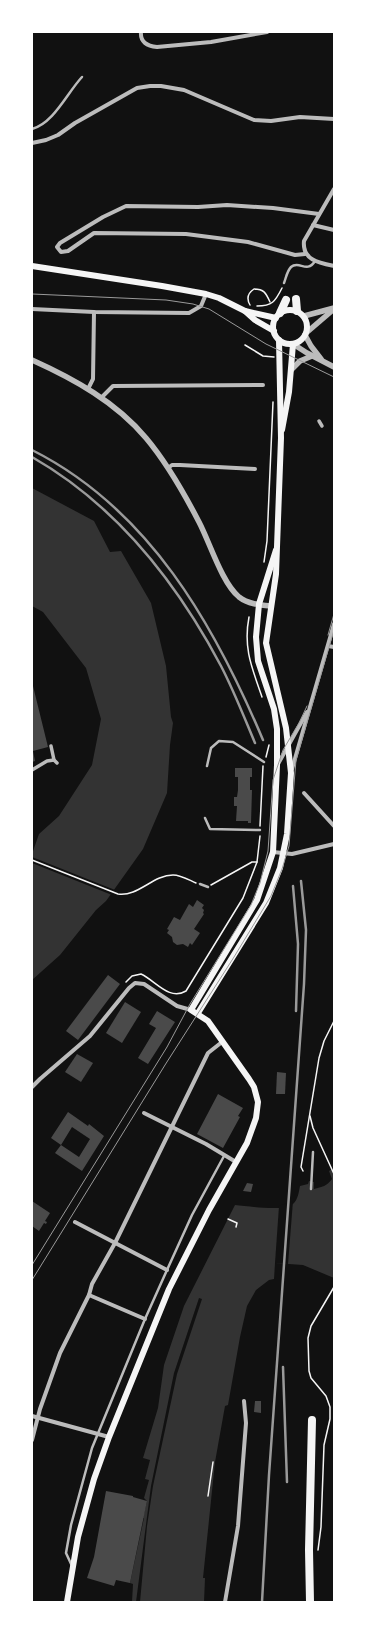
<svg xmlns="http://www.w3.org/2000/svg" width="366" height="1634" viewBox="0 0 366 1634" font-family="Literata,serif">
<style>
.water{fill:#333}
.pier{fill:#111}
.building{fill:#4a4a4a}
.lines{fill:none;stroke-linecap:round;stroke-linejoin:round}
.path{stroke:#f5f5f5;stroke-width:1.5}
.service{stroke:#bcbcbc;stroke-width:2.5}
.pedestrian{stroke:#bcbcbc;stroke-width:3.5}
.minor{stroke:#bcbcbc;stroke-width:4}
.tertiary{stroke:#bcbcbc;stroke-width:5.5}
.secondary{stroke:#f5f5f5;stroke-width:6}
.trunk{stroke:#f5f5f5;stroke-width:8}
.tram{stroke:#9a9a9a;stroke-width:1}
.rail{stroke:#9a9a9a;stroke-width:2.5}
</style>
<rect width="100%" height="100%" fill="#111"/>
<g class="water">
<polygon points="32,488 94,521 110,552 121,551 151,603 166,666 171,717 173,723 170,745 167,793 143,849 106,901 96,910 60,955 32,980 32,854 39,834 59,816 92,765 101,719 86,668 43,612 32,606"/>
<path d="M334,1168V1278L303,1265L275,1263L274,1279L269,1280L256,1290L247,1306L240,1337L228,1405L225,1406L215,1462L203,1578H205L204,1602H132L133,1584L130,1583L144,1518H143L147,1501L144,1498L149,1480L145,1479L150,1460L143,1458L158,1408L164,1365L184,1306L235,1205C249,1206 283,1212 293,1204C298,1200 299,1191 300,1186L308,1184L309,1181L314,1182V1189C322,1187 327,1186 332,1179L329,1171Z"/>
</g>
<g class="pier">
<polygon points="32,857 115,890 112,895 32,863"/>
<polygon points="293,1201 288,1264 275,1263 279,1206"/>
<polygon points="199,1298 202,1299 177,1374 153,1486 147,1526 140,1602 136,1602 151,1486 174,1373"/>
</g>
<g class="building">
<polygon points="33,686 48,747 33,751 35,761 32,762"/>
<polygon points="235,768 252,768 252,777 250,777 250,790 252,790 251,823 248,823 248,821 236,821 237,806 234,806 234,797 237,797 238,790 238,777 235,777"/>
<polygon points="197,900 204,905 202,908 204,910 203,913 204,914 194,929 200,933 192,945 190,943 188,947 183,944 177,945 173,942 172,937 167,933 169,930 167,929 174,917 180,920 189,904 193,907"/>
<polygon points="108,975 120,984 78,1040 66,1031"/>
<polygon points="125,1002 141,1012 122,1043 106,1033"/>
<polygon points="157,1011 175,1022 148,1064 138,1058 156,1028 149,1024"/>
<polygon points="77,1054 93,1063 81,1082 65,1072"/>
<polygon points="277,1072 286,1073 285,1094 276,1094"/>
<polygon points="218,1094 243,1108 238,1116 240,1117 223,1148 197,1134"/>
<polygon points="68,1112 88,1126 89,1124 104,1136 82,1171 55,1153 61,1145 79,1157 90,1139 72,1127 61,1145 51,1138"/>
<polygon points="247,1183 253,1184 251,1192 243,1191"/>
<polygon points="32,1201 50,1213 45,1221 47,1222 46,1224 44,1223 39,1231 32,1226"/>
<polygon points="255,1401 261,1401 261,1413 254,1412"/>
<polygon points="106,1491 133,1496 133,1497 147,1501 130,1583 116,1580 114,1586 87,1578 94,1557"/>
</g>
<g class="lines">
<g class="path">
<path d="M250,305C246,298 248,293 254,289C264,289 266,293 270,302"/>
<path d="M257,306C272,306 275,302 282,288"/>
<polyline points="245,345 263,356 274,357"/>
<polyline points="264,562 267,541 273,402"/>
<path d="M249,617C243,648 252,668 262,697"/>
<polyline points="266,757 269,745"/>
<polyline points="260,826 263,766"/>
<path d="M32,860L118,894C138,897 153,875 173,875C181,875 189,880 196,883"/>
<polyline points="211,885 252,862 257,862"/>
<path d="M126,982L132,976L141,974C156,981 169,1001 186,991L243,898L257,862L260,836"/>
<polyline points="310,1116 313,1128 334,1174"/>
<polyline points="303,1171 301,1167 319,1058 324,1041 334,1021"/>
<polyline points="228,1219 237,1223 236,1227"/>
<polyline points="208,1496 213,1462"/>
<polyline points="318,1550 321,1527 324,1445 330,1419 330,1407 326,1396 311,1378 309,1371 308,1338 311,1326 334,1287"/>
</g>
<g class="service">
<path d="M32,129C54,123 67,93 82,77"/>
<path d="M284,283C286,278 287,271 291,267C299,260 307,274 315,261"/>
<polyline points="207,766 211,748 219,741 233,742 264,762"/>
<polyline points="205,818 210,829 260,830"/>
<polyline points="200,884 208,887"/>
<polyline points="311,1189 313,1152"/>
<polyline points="72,1566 66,1553 71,1525 92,1448 145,1319 167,1270 192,1215 224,1156"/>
</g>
<g class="pedestrian">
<polyline points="319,421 322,426"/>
<polyline points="51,746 54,760 57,763"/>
<polyline points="32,770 47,761 54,760"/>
</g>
<g class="minor">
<path d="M141,32C140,42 147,46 157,47L211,42L267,32"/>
<polyline points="32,143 46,140 58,135 75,123 137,88 150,86 161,86 184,90 254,120 271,121 300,117 334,119"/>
<path d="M334,189L304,241C302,260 319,263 334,266"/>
<polyline points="313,225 334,230"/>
<polyline points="305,254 295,255 248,242 186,234 94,233 68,251 61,252 57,247 60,243 103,217 126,206 198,207 227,205 273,208 319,214"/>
<polyline points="32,309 94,312 189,313 201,306 206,294"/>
<polyline points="88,389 93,379 94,312"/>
<polyline points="101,398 113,386 263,385"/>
<polyline points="168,468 172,465 180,465 255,469"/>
<polyline points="328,646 334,647"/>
<polyline points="278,764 307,712"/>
<polyline points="292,769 334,624"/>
<polyline points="304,793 334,826"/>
<polyline points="273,852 292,854 334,844"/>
<polyline points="32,1087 40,1079 90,1036 129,988 135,983 144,984 177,1006 191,1010"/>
<polyline points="144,1113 206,1144 236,1162"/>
<polyline points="75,1222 167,1270"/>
<polyline points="89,1295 145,1319"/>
<polyline points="32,1416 109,1437"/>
<polyline points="32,1440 40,1409 60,1353 89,1295 92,1284 115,1243 208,1053 222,1042"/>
<polyline points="225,1602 238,1526 246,1423 244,1401"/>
</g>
<g class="tertiary">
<polyline points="304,316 334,308"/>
<polyline points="306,333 334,309"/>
<polyline points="305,335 311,346 321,359"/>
<polyline points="293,344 307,353 334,367"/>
<path d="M32,360C74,379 116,402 146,438C167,463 184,493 199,522C210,543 222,583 239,597C248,604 260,605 271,606"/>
<polyline points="291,370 300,361 312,356"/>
</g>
<g class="secondary">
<polyline points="32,266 162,286 206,294 219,298 245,311 255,320 274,331"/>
<circle cx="290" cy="327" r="17"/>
<polyline points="245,311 276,318"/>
<polyline points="282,430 289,392 293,344"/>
<polyline points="198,1013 266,903 280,868 287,834 291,773 286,728 266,643 276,574 281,438 279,340"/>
<polyline points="67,1602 78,1537 94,1479 109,1437 169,1289 209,1210 247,1143 256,1118 258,1102 254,1087 249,1079 208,1021 191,1010 257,900 273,852 277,765 277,729 274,709 258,661 256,637 259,604 276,550"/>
</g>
<g class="trunk">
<polyline points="296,299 297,311"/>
<polyline points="280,313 286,300"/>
<polyline points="310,1602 309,1550 312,1420"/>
</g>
<g class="tram">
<polyline points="32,294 166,300 193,304 209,309 266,344 334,377"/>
<polyline points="328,635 334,614"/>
<polyline points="32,1265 167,1047 190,1004 251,905 260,883 268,851 273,780 283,750 299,723 307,706"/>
<polyline points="32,1280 165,1065 234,957 271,896 282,869 289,846 296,760 334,630"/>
</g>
<g class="rail">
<path d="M32,450C149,509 214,624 263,740"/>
<path d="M32,457C116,505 176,581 221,666C234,691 244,717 255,743"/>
<polyline points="293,886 298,944 296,1011"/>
<polyline points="283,1367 287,1482"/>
<polyline points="262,1602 269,1475 304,984 306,930 301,881"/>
</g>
</g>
<rect width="366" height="1634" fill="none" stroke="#ffffff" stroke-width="66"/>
</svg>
